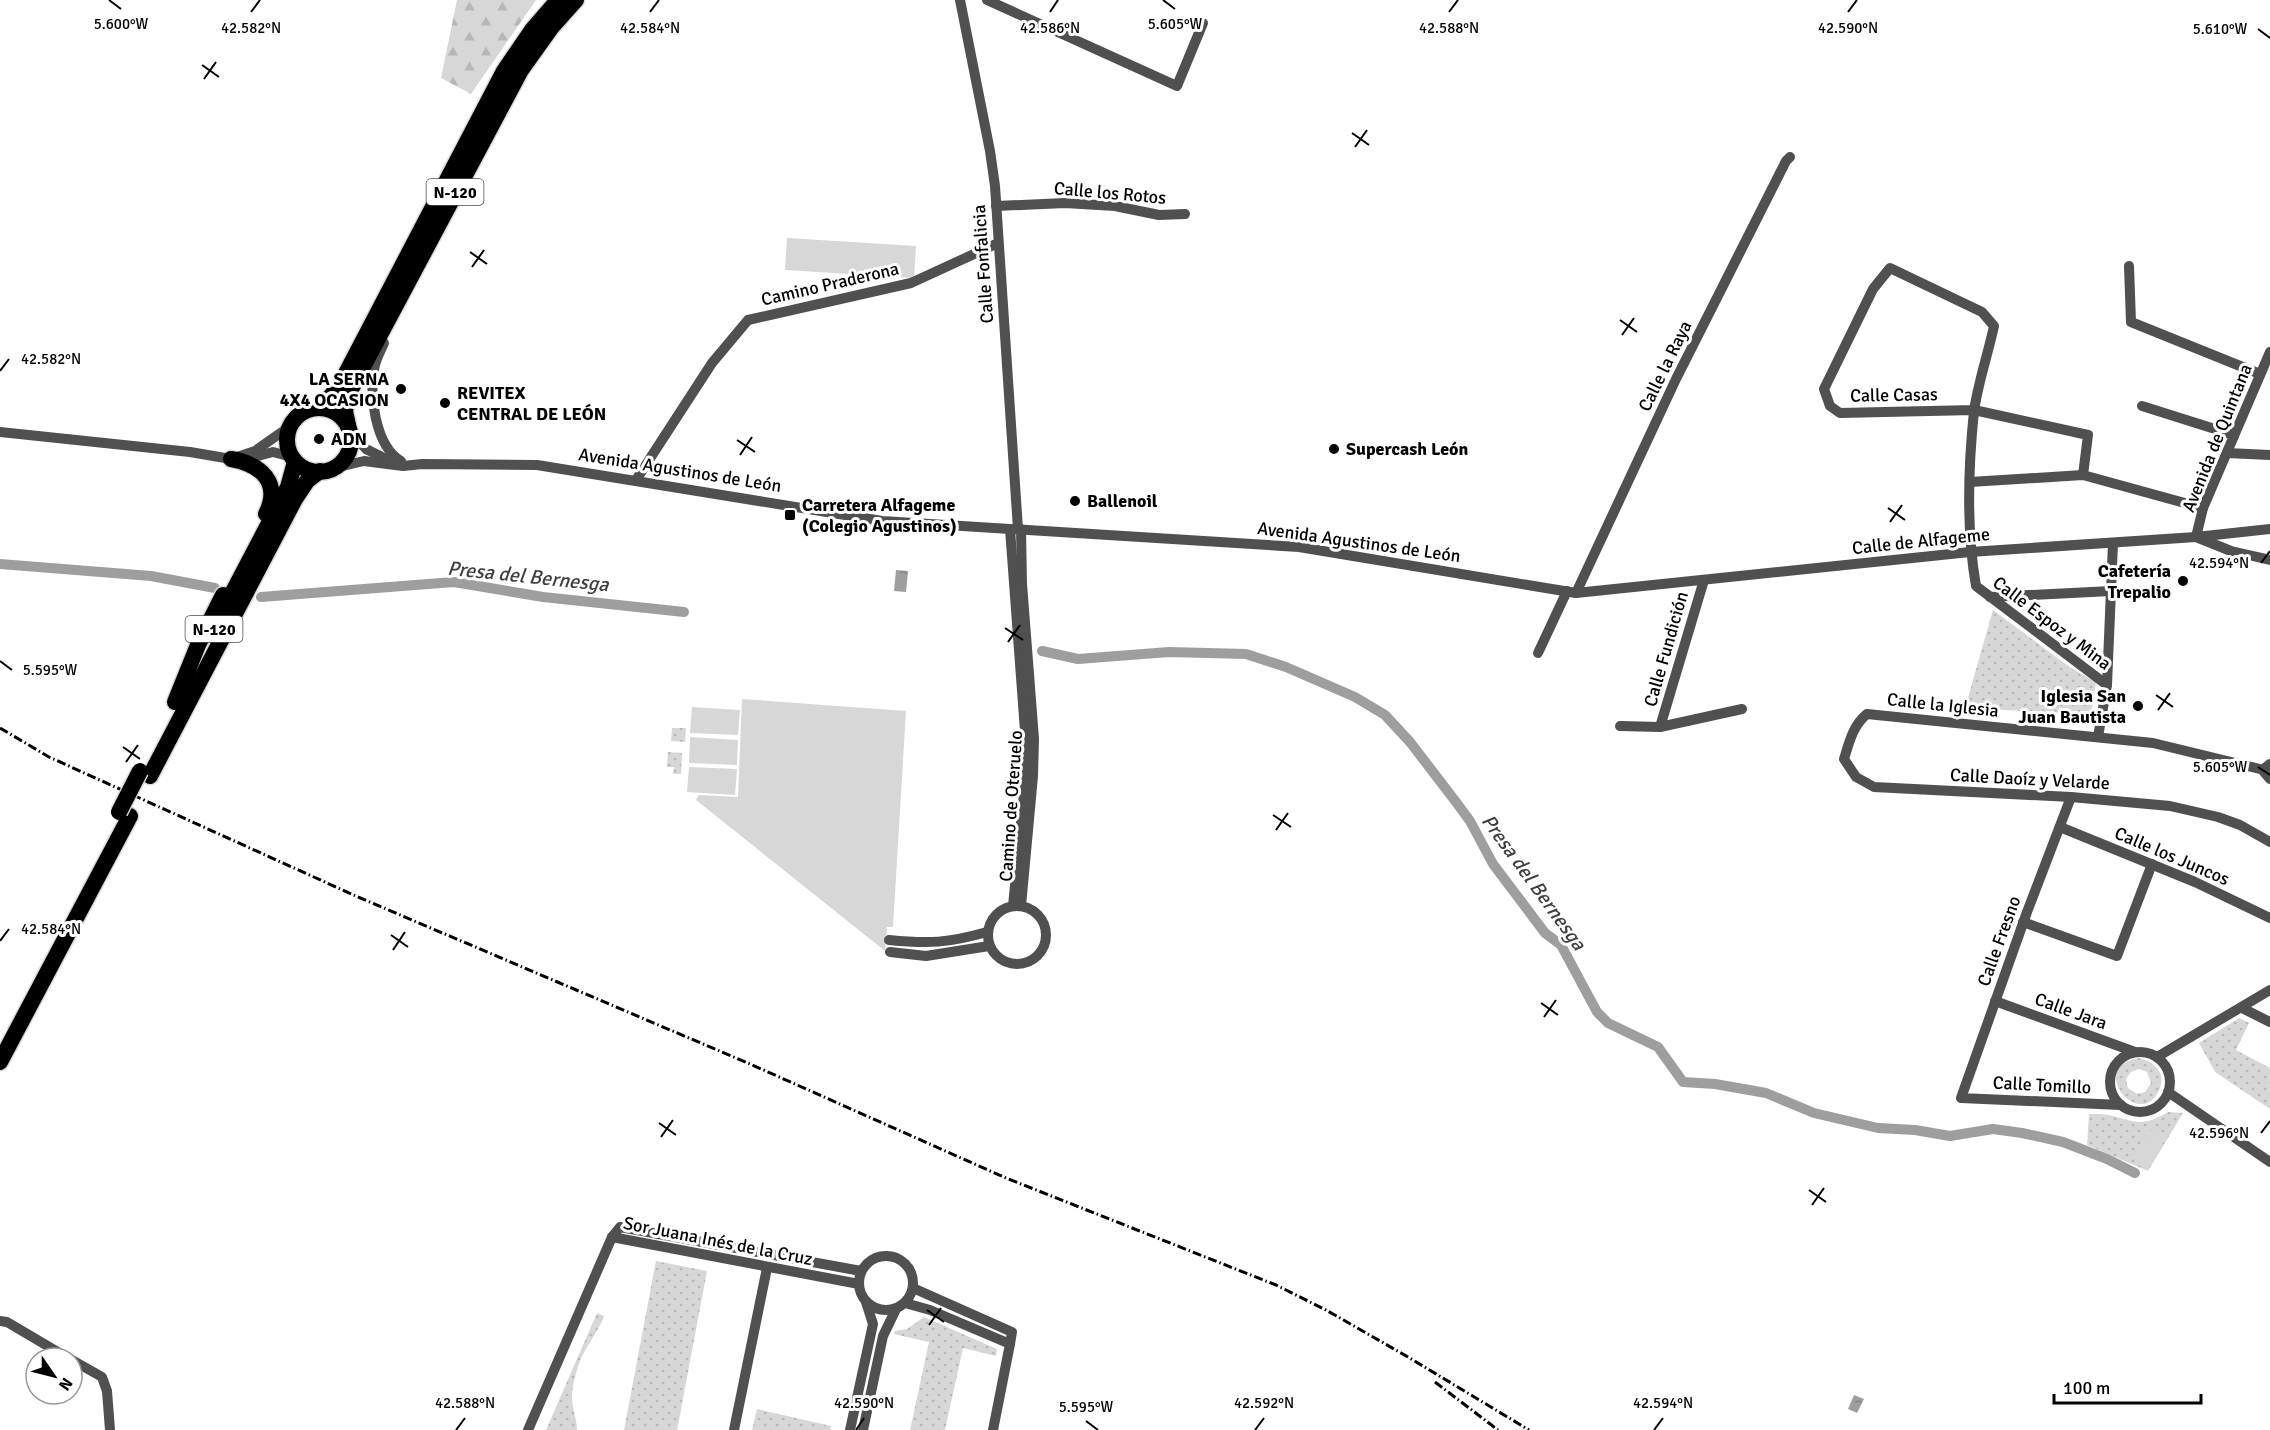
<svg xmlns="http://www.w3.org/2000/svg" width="2270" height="1430" viewBox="0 0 2270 1430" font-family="Signika,sans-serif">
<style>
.green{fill:url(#green-dots);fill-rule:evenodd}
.forest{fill:url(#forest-firs)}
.pitch{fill:#d7d7d7}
.water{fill:url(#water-ripples)}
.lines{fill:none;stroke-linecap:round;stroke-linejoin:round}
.canal{stroke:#9e9e9e;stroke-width:10}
.highway-casing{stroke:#dbdbdb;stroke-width:19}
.minor{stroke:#505050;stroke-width:10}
.highway{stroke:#000;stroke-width:16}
.rail{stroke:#000;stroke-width:3;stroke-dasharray:9 3 1.5 3;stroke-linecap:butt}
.highway-bridge-casing{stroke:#dbdbdb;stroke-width:19;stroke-linecap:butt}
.highway-bridge{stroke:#000;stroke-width:16}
.ticks{fill:none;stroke:#000;stroke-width:2}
.poi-dot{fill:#000;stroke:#fff;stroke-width:2}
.labels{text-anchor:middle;stroke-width:6;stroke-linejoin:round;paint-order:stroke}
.shield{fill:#fff;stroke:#4c4c4c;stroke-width:1.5}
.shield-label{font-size:16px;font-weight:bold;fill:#000}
.street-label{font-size:18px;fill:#000;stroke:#fff}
.poi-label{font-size:18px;font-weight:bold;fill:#000;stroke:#fff;text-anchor:start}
.water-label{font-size:20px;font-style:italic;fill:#3f3f3f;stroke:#fff}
.ticks-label{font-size:15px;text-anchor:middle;fill:#000;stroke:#fff;stroke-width:6;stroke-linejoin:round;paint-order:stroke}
</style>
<defs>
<pattern id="green-dots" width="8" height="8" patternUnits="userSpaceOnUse" patternTransform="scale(1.5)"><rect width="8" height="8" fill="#d7d7d7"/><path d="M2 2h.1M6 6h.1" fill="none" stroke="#b7b7b7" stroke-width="1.8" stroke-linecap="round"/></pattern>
<pattern id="forest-firs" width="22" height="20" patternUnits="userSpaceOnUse" patternTransform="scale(1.5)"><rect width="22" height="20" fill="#d7d7d7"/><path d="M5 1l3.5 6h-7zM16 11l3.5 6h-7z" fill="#b7b7b7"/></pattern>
<pattern id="water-ripples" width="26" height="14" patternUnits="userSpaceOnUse" patternTransform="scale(1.5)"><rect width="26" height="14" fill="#9e9e9e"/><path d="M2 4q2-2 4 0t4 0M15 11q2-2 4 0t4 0" fill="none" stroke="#868686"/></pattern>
</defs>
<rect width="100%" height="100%" fill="#fff"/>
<g class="green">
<polygon points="1993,610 2071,668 2096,682 2090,722 2069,721 2064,713 1965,708"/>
<polygon points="672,728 686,728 685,742 671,741"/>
<polygon points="668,752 682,753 681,774 673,774 674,767 667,767"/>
<polygon points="2239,1018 2249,1023 2236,1050 2270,1068 2270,1109 2215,1072 2199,1043"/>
<path d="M2139,1058C2153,1061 2166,1072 2160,1088C2143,1134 2084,1068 2139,1058ZM2139,1069L2147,1072L2151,1083L2145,1092L2137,1094L2128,1088L2126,1079L2131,1072Z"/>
<path d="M2168,1112L2183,1113L2148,1171L2087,1145L2089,1114C2097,1114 2106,1114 2113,1116C2138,1123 2144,1126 2168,1112Z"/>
<polygon points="656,1261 707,1271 679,1420 677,1430 624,1430"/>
<path d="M597,1313L604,1316C603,1323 584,1350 580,1361C576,1372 572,1386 572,1398C572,1408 577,1419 577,1430H546Z"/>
<polygon points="924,1317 997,1349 996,1356 963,1348 945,1430 910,1430 929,1342 894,1334 895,1331 907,1329"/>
<polygon points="757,1409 831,1426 830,1430 752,1430"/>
</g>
<polygon class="forest" points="457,0 536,0 471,94 441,78"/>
<g class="pitch">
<polygon points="787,238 916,246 914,278 785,270"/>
<polygon points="742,699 906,711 893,927 887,927 885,951 696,800 699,795 738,797"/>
<polygon points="692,707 740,710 738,735 690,733"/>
<polygon points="690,737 738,740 737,765 689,763"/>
<polygon points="689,767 737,769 735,795 687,792"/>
<polygon points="2149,1129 2165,1139 2148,1167 2132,1157"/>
</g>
<g class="water">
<polygon points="896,570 908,571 906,592 894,591"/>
<polygon points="1854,1395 1864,1399 1857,1413 1848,1409"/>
</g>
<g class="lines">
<g class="canal">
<polyline points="0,564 151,576 215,588"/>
<polyline points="261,597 454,582 543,597 684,612"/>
<polyline points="1042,651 1078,659 1169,652 1246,654 1286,667 1355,697 1385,715 1410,742 1456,802 1470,821 1493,864 1545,933 1561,945 1597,1012 1608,1023 1658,1047 1683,1082 1715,1084 1766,1093 1814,1113 1878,1128 1915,1130 1950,1136 1993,1129 2022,1133 2063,1142 2107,1159 2135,1173"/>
</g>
<g class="highway-casing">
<g id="highway">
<polyline points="319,407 331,396 341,383 504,71 532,30 558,0"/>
<circle cx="319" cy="440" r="32"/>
<polyline points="348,425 345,411 348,395 521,70 551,28 576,0"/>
<path d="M231,459C260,464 282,482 266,514"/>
<polyline points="224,609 288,487 295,462"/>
<polyline points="175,702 198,645 223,595"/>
<polyline points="150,776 295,499 307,481 320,471"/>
<polyline points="0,1062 130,816"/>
</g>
</g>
<g class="minor">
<polyline points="960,0 990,151 995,186 1018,529"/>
<polyline points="987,0 1177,86 1203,23"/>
<polyline points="996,206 1065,203 1115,206 1159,215 1185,214"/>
<polyline points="2129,266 2131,322 2260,374"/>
<path d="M384,343C381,350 377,357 375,365C368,392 375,446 401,461"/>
<polyline points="2270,352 2203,508 2196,537 2231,551 2270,560"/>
<polyline points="2142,406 2234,435"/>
<polyline points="350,431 366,449 386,459"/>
<polyline points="0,432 190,452 231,459 255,451 289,427"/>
<polyline points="2227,453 2270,455"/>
<polyline points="254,457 273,452 292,457"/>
<polyline points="334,468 364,461 403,466 422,464 537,465 882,521 1299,547 1576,593 1970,552 2196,537 2270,529"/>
<path d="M2083,475L2088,435L1974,410L1840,413L1830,406L1824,389L1873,289L1890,268L1982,312L1994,326C1988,354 1978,383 1974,411C1968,469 1966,529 1976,586L2107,685"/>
<polyline points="636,480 712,363 748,320 911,283 998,243"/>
<polyline points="1970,482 2083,475 2203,508"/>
<polyline points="1010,529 1025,731 1026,772 1013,906"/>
<polyline points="1576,593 1676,379 1786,161 1790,157"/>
<polyline points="1990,597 2111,591"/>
<polyline points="1538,653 1567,591"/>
<polyline points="1620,726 1660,727 1742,709"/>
<polyline points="1660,727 1704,580"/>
<polyline points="2098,737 2107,685 2113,543"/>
<polyline points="2270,764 2265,768 2264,772 2270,779"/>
<path d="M2264,770L2153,743L1867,714C1853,725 1849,743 1844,759L1856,777L1874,787L2071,797L2170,806L2218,817L2240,825L2270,842"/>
<polyline points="2071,797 2027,912 1961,1098 2121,1105"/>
<polyline points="2060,827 2195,882 2270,918"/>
<circle cx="1017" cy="935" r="29"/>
<polyline points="1021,906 1033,776 1034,739 1022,584 1021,529"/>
<polyline points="2023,922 2117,956 2152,864"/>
<path d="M889,940C929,944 948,943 987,932"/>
<polyline points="890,952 926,956 989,946"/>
<polyline points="1995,1001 2135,1052"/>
<polyline points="2242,1008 2270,1022"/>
<circle cx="2140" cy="1082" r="30"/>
<polyline points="2157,1057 2270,990"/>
<polyline points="2168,1092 2270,1162"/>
<polyline points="612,1237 859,1284"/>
<circle cx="886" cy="1283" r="27"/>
<polyline points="905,1303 930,1310 1010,1344 1012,1332 913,1288"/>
<polyline points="0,1321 7,1322 68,1358"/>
<polyline points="72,1360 102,1377 107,1391 110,1430"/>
<polyline points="528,1430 612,1237 620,1227 861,1271"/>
<polyline points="734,1430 767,1268"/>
<polyline points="850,1430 873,1324 866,1302"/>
<polyline points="863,1430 883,1336 896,1309"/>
<polyline points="993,1430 1010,1344"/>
</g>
<use href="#highway" class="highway"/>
<g class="rail">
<polyline points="0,728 49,757 358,897 750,1064 1006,1178 1276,1285 1326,1310 1408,1357 1529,1430"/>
<polyline points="1435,1382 1498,1430"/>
</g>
<g class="highway-bridge-casing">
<polyline id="highway-bridge" points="119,812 140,771"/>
</g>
<use href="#highway-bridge" class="highway-bridge"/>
</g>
<path class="ticks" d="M109,0L121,9M1163,0L1175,9M251,12L260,0M650,12L659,0M1050,12L1058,0M1449,12L1458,0M1848,12L1857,0M2258,29L2270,38M202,65L219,77M204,79L216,62M1352,133L1369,145M1355,147L1367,130M470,252L487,264M472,267L484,250M1620,320L1637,332M1622,335L1634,318M0,371L9,359M737,440L755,452M740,455L752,437M1888,508L1905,520M1890,522L1902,505M2261,563L2270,551M1005,628L1023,640M1008,642L1020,625M0,661L12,670M2156,695L2173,707M2158,710L2170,693M123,747L140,759M126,762L138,745M2258,767L2270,775M1273,815L1291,827M1276,830L1288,813M391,935L408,947M0,941L9,929M393,950L405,932M1541,1003L1558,1015M1544,1017L1556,1000M659,1123L676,1135M2261,1133L2270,1121M661,1137L673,1120M1809,1190L1826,1202M1812,1205L1824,1188M927,1310L944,1322M929,1325L941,1308M1086,1421L1098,1430M456,1430L465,1418M856,1430L864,1418M1255,1430L1264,1418M1654,1430L1663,1418"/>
<g class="poi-dot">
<circle cx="401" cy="389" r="6"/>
<circle cx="445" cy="403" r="6"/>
<circle cx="319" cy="439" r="6"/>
<circle cx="1334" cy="449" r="6"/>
<circle cx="1075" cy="501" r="6"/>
<rect x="784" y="509" width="12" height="12" rx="3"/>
<circle cx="2183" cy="581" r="6"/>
<circle cx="2138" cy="706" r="6"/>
</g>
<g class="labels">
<g class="shield">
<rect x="426.5" y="179" width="57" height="26" rx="4.5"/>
<rect x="185.5" y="616" width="57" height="26" rx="4.5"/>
</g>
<g class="shield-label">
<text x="455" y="198">N-120</text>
<text x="214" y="635">N-120</text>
</g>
<g class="street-label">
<text transform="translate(1110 193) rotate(5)" y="6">Calle los Rotos</text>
<text transform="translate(983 264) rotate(-94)" y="6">Calle Fonfalicia</text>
<text transform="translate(830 284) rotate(-13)" y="6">Camino Praderona</text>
<text transform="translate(1665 366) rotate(-64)" y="6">Calle la Raya</text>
<text transform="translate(1894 395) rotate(-1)" y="6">Calle Casas</text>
<text transform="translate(2217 438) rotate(-68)" y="6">Avenida de Quintana</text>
<text transform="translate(680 470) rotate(9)" y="6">Avenida Agustinos de León</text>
<text transform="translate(1921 541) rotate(-6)" y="6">Calle de Alfageme</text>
<text transform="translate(1359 542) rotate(8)" y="6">Avenida Agustinos de León</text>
<text transform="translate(2052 623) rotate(37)" y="6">Calle Espoz y Mina</text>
<text transform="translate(1666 649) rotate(-74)" y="6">Calle Fundición</text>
<text transform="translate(1943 705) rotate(6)" y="6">Calle la Iglesia</text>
<text transform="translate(2030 779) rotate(3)" y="6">Calle Daoíz y Velarde</text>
<text transform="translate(1011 806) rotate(-86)" y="6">Camino de Oteruelo</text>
<text transform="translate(2172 856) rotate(23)" y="6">Calle los Juncos</text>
<text transform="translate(1999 941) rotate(-70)" y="6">Calle Fresno</text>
<text transform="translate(2071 1011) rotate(20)" y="6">Calle Jara</text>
<text transform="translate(2042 1085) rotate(3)" y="6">Calle Tomillo</text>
<text transform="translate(718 1241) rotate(11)" y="6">Sor Juana Inés de la Cruz</text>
</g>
<g class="poi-label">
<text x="389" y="385" text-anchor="end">LA SERNA<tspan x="389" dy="21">4X4 OCASION</tspan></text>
<text x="457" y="399">REVITEX<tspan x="457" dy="21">CENTRAL DE LEÓN</tspan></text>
<text x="331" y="445">ADN</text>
<text x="1346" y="455">Supercash León</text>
<text x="1087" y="507">Ballenoil</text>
<text x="802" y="511">Carretera Alfageme<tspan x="802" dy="21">(Colegio Agustinos)</tspan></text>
<text x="2171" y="577" text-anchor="end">Cafetería<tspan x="2171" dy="21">Trepalio</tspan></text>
<text x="2126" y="702" text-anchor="end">Iglesia San<tspan x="2126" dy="21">Juan Bautista</tspan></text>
</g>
<g class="water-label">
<text transform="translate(528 576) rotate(6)" y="7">Presa del Bernesga</text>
<text transform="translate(1534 882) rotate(54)" y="7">Presa del Bernesga</text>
</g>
</g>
<g class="ticks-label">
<text x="121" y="29">5.600°W</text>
<text x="1175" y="29">5.605°W</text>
<text x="251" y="33">42.582°N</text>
<text x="650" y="33">42.584°N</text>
<text x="1050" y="33">42.586°N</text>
<text x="1449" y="33">42.588°N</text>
<text x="1848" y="33">42.590°N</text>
<text x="2220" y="34">5.610°W</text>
<text x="51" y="364">42.582°N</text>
<text x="2219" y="568">42.594°N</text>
<text x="50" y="675">5.595°W</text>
<text x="2220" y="772">5.605°W</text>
<text x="51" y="934">42.584°N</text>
<text x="2219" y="1138">42.596°N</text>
<text x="465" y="1408">42.588°N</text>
<text x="864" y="1408">42.590°N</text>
<text x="1264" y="1408">42.592°N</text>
<text x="1663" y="1408">42.594°N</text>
<text x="1086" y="1412">5.595°W</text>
</g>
<g transform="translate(54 1376) rotate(125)"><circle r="28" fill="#ffffff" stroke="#999999" stroke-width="1.5"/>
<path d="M0-4.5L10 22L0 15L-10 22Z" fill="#000000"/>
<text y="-9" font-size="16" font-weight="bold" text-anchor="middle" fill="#000000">N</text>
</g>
<path d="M2054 1394v9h147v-9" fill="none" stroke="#000000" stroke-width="3"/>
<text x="2063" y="1394" font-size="18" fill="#000000" stroke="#ffffff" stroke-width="4.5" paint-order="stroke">100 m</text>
</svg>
